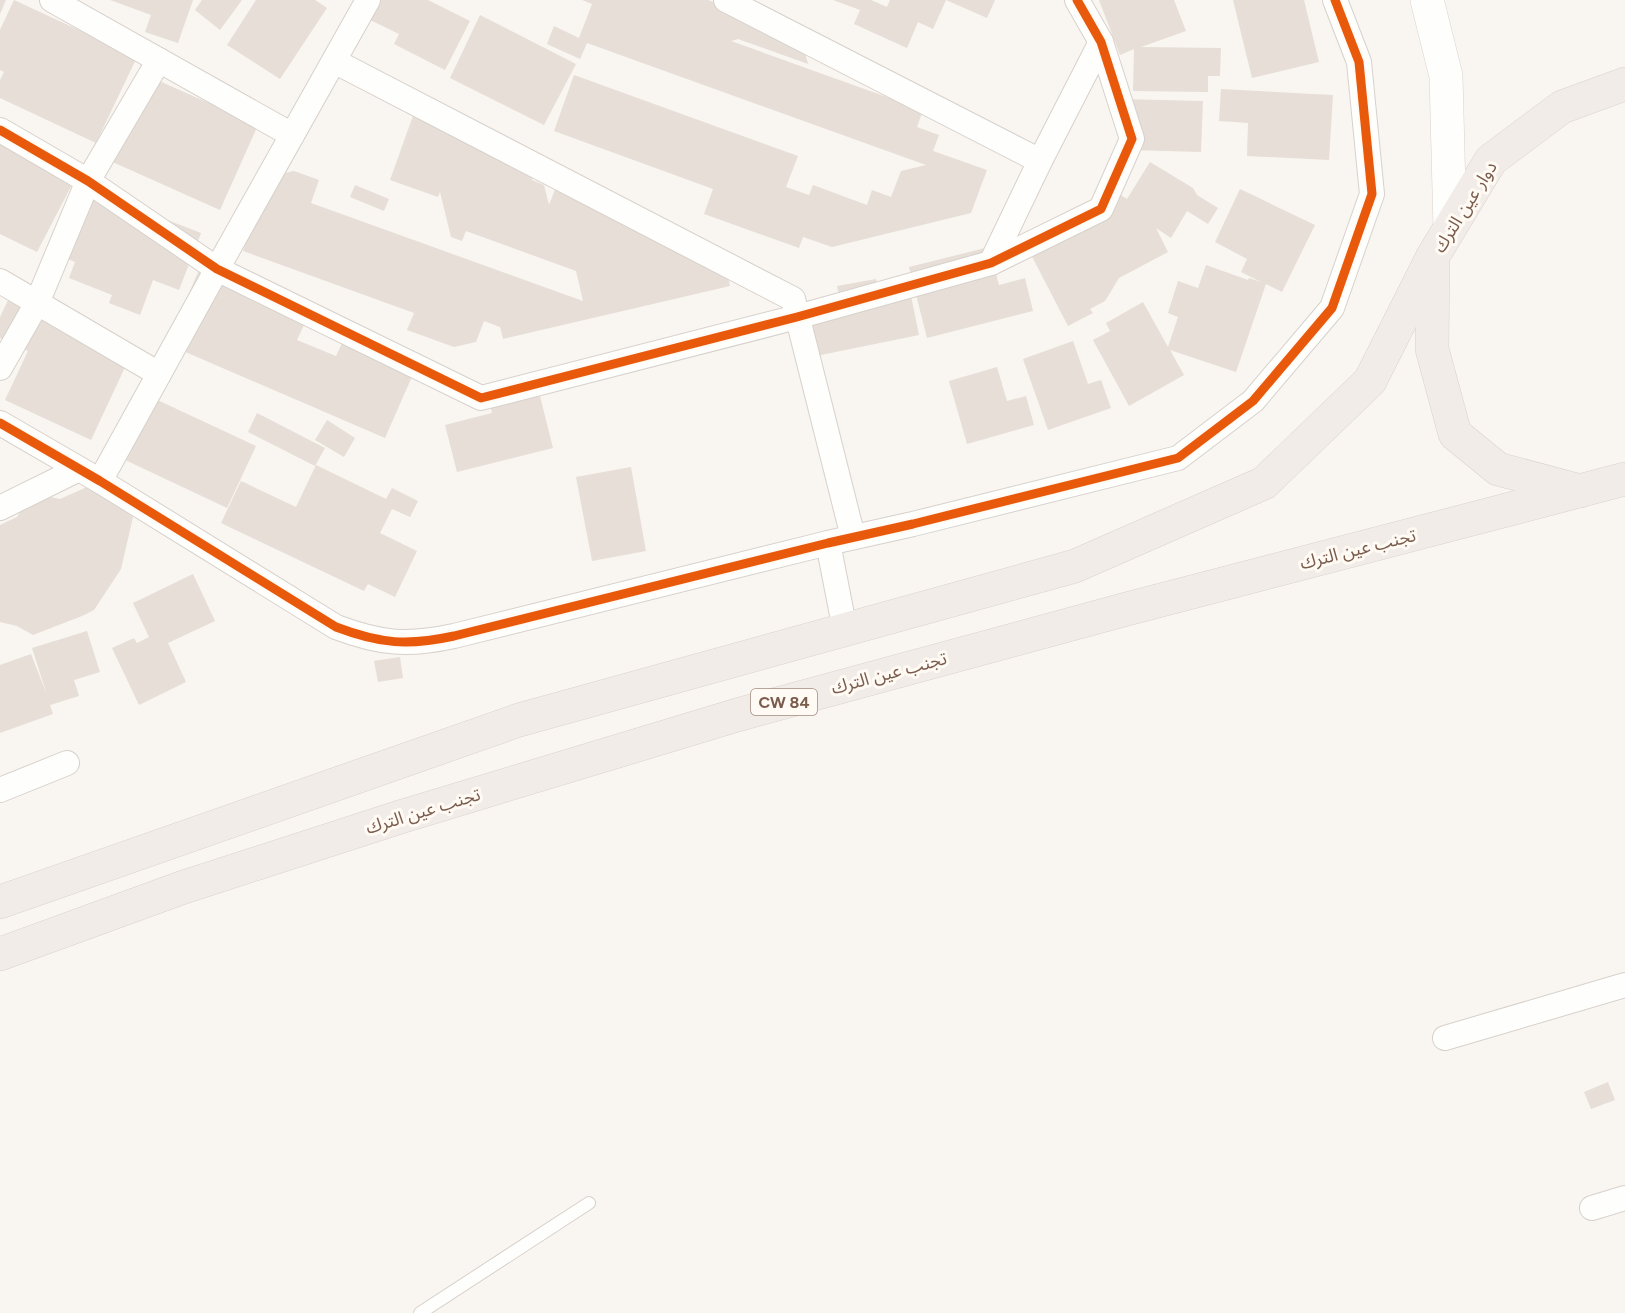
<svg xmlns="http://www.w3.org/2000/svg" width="1625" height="1313" viewBox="0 0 1625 1313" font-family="Figtree,'Noto Sans Arabic',sans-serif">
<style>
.building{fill:#e6ded7}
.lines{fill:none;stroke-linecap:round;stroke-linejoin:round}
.service-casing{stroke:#d7d1cb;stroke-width:14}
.minor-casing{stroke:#d7d1cb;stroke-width:26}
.secondary-casing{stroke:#d9d2cb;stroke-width:34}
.trunk-casing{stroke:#dad1cc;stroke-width:34}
.service{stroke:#fefefd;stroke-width:12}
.minor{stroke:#fefefd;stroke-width:24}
.secondary{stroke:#fefefd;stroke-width:33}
.trunk{stroke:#f2ece8;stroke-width:33}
.cycleway-casing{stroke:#fffaf3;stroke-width:13}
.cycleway{stroke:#e8590c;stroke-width:9}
.labels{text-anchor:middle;stroke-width:6;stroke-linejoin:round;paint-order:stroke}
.shield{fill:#fffaf3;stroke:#a28b7f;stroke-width:1.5}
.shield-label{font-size:16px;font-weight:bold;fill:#7a5c4d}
.street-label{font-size:18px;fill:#7a5c4d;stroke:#fffaf3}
</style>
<rect width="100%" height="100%" fill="#f9f5f0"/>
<g class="building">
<polygon points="0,0 6,0 0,14"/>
<polygon points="14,0 137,57 96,143 0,98 0,80 4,72 0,70 0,30"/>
<polygon points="110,0 193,0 178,43 145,32 151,15"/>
<polygon points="202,0 242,0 220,30 195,10"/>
<polygon points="256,0 315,0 327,8 280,79 227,45"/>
<polygon points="370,0 428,0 470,21 445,70 394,44 399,34 362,16"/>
<polygon points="582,0 708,0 800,33 808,64 738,39 731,41 923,110 917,127 939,135 933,151 987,170 971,213 832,247 803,237 799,248 704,214 713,189 554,131 574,75 798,156 786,187 809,195 813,185 867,205 872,190 891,197 901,171 926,165 587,43 580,59 547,44 554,26 579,38 592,4"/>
<polygon points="833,0 871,0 887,7 890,0 995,0 987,18 946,0 933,29 918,22 907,48 854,24 860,10"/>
<polygon points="1099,0 1174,0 1186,31 1141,47 1221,48 1220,76 1208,76 1208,92 1133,91 1134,49 1120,55"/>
<polygon points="1233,0 1304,0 1319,62 1252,78"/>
<polygon points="480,15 576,64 544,125 450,78"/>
<polygon points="157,80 258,125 220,210 108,160 129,113 140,118"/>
<polygon points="1221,89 1333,95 1329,160 1247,156 1248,123 1219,121"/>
<polygon points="1119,99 1203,101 1201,152 1131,150"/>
<polygon points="414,113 540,159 532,180 544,185 549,205 556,187 721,247 730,286 503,339 500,327 484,321 476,342 454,347 407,330 414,313 243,251 271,174 275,175 294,171 319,180 311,203 583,301 576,271 466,231 462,241 451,237 440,192 438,197 390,180"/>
<polygon points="0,131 79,171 37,252 0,234"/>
<polygon points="1150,162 1193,188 1197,195 1218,208 1208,224 1187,211 1171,238 1156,228 1168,252 1119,278 1105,301 1090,309 1093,313 1068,326 1025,243 1088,211 1104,185 1127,199"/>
<polygon points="355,185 389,199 384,211 350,197"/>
<polygon points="87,189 201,233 179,290 153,280 140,315 109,303 112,295 69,278 75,262 61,256"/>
<polygon points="1240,189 1315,225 1282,292 1266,284 1236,372 1170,350 1184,375 1129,406 1093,340 1110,331 1106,323 1143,302 1168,347 1178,317 1168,313 1178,281 1198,288 1206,265 1248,280 1249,278 1261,282 1241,272 1247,259 1215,242"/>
<polygon points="989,247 999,285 1025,278 1033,311 927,338 909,267"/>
<polygon points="202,263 311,310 297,340 336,356 343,341 414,372 385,438 167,344"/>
<polygon points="876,279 878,287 908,281 919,335 811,357 802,315 842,307 837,286"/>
<polygon points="12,292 134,348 91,440 5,400 28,351 0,338 0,317"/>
<polygon points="1073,341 1088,384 1101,380 1111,408 1048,430 1023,359"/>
<polygon points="997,367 1007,401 1026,396 1034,425 967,444 949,381"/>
<polygon points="535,376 553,448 457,472 445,425 492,413 486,388"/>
<polygon points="151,397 256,446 227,508 121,458"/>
<polygon points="257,413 325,448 315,466 248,432"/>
<polygon points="327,420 355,438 344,457 315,440"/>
<polygon points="316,465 386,499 392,488 418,501 410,517 392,509 380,533 417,551 395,597 368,584 364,591 221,523 241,481 296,507"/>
<polygon points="631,467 646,551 592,561 576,477"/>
<polygon points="87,487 96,489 133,517 121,569 94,610 82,616 33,635 17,626 0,622 0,525 17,517 22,509 50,497 60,499"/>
<polygon points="193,574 215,621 168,643 186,682 139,705 112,648 134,638 137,643 149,637 133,603"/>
<polygon points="87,631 100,672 74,680 79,696 50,705 53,714 0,733 0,665 31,654 47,695 32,648"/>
<polygon points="400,657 403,678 378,682 374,661"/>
<polygon points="1608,1082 1615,1100 1591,1109 1584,1092"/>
</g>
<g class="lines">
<g class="service-casing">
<polyline id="service" points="420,1313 589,1203"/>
</g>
<g class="minor-casing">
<g id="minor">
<polyline points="52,0 292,135"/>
<polyline points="726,0 1040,161"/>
<polyline points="334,61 793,299 853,537"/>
<polyline points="0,130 88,181 217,269 481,398 797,317 991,263 1101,209 1132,139 1101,42 1077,0"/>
<polyline points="991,263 1040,161 1101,42"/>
<polyline points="0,281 159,374"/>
<polyline points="0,368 37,303 88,181 159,60"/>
<path d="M0,423L100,481L336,627C381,644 408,646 454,636L828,543L913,524L1178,458L1253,401L1332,308L1372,194L1359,62L1335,0"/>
<polyline points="100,481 217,269 368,0"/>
<polyline points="0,508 79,469"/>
<polyline points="828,543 845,630"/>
<polyline points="0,790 67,763"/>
<polyline points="1445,1038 1625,985"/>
<polyline points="1592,1208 1625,1198"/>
</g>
</g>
<g class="secondary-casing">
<polyline id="secondary" points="1427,0 1446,76 1450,228"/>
</g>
<g class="trunk-casing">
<g id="trunk">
<polyline points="1580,491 1498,469 1455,434 1432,349 1433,256 1491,160 1562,107 1625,84"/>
<polyline points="0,902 519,720 1075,566 1264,483 1370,381 1433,256"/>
<polyline points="0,954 181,888 400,817 737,715 1123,610 1625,479"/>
</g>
</g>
<use href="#service" class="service"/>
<use href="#minor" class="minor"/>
<use href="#secondary" class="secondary"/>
<use href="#trunk" class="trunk"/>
<g class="cycleway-casing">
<g id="cycleway">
<polyline points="0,130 88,181 217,269 481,398 797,317 991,263 1101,209 1132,139 1101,42 1077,0"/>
<path d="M0,423L100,481L336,627C381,644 408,646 454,636L828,543L913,524L1178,458L1253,401L1332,308L1372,194L1359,62L1335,0"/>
</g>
</g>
<use href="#cycleway" class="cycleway"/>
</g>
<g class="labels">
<rect class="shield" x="751" y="689" width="66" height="26" rx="4.5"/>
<g class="shield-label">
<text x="784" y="708">CW 84</text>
</g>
<g class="street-label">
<text transform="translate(1465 207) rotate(-58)" y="6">دوار عين الترك</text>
<text transform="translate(1358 549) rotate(-14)" y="6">تجنب عين الترك</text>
<text transform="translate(889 673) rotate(-15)" y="6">تجنب عين الترك</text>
<text transform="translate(423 811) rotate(-17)" y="6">تجنب عين الترك</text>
</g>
</g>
</svg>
